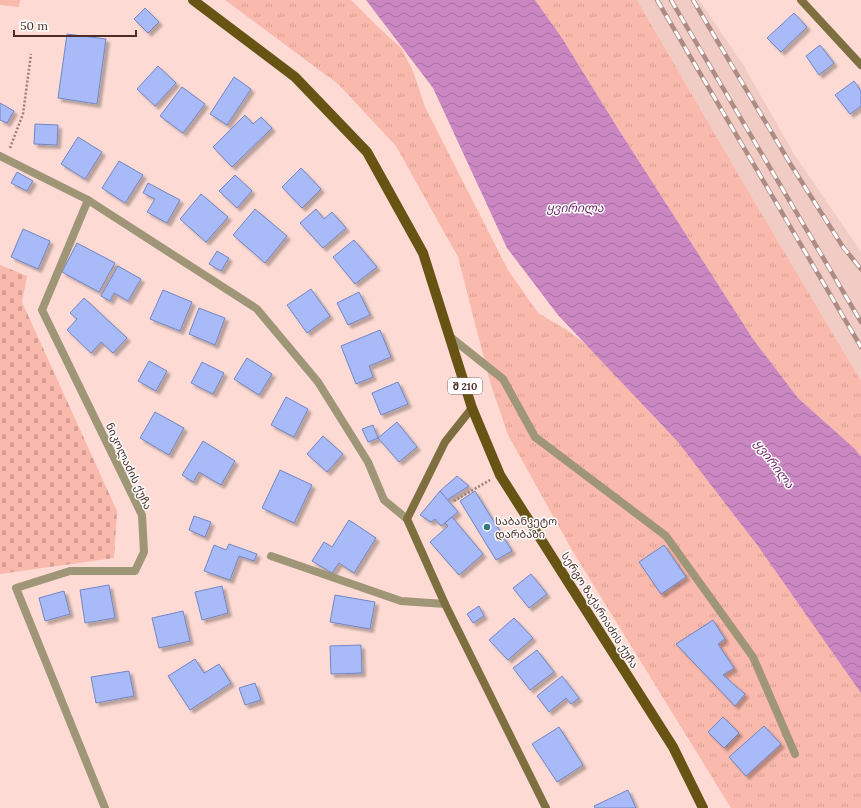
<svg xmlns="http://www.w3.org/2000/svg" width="861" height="808" viewBox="0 0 861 808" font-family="Lora,'Noto Sans Georgian',serif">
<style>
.built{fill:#f1ccc5}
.grass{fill:url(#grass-tufts)}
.cemetery{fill:url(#cemetery-stones)}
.pitch{fill:#f9b9ac}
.water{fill:url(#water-waves)}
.building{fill:#a8baf7;stroke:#7385c4;filter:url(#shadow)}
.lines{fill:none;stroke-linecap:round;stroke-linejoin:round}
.path{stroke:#9d7d76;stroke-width:2.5;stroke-dasharray:2 2;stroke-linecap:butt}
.lane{stroke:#9f9577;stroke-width:8}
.street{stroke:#9f9577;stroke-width:8}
.secondary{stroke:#7e6f41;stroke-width:8}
.primary{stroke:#675313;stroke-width:10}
.rail-casing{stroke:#ad8c86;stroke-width:4.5}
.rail{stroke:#fff;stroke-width:3;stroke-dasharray:9;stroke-linecap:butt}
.poi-dot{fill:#347a86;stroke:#fff;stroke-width:1.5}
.labels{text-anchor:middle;stroke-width:3;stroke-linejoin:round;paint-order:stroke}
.shield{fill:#fff;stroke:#826c68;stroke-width:1}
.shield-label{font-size:10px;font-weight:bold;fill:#4d2d27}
.street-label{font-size:11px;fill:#4d2d27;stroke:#fff}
.poi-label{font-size:11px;fill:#4d2d27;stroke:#fff;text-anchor:start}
.water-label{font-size:12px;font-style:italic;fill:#6d1f67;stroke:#fff}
</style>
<defs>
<pattern id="grass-tufts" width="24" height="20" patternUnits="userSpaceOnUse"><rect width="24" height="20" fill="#f9b9ac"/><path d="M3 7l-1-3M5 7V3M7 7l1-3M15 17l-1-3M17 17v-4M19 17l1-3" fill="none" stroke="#d79f94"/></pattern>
<pattern id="cemetery-stones" width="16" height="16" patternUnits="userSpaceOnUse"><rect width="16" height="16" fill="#f9b9ac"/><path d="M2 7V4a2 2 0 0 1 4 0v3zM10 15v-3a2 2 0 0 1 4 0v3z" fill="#d79f94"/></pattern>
<pattern id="water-waves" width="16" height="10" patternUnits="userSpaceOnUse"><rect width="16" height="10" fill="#ca87c2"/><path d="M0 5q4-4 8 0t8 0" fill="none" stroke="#a66f9e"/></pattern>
<filter id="shadow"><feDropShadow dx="3.5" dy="3.5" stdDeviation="1" flood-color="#0004"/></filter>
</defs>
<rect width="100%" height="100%" fill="#fddbd4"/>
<polygon class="built" points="637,0 699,0 744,66 794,154 861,252 861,381 741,179"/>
<g class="grass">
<polygon points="225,0 351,0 377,26 401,48 413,71 425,107 508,270 538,313 567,330 601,356 658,421 772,537 861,618 861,808 731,808 572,550 508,435 490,382 458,257 396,146 338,84"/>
<polygon points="535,0 637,0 741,179 861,381 861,457 855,449 798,398 753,339 617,127 562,38"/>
</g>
<polygon class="cemetery" points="0,265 27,276 22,302 117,511 114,558 0,574"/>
<polygon class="pitch" points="0,0 20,0 19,7 0,5"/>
<polygon class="water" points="366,0 535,0 562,38 617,127 753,339 798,398 855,449 861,457 861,693 758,546 678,442 558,315 507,248 433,88"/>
<g class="building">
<polygon points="145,8 159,22 148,33 134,19"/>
<polygon points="794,13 807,27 781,52 767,38"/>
<polygon points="67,34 106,39 97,104 58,98"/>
<polygon points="820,45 834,63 819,75 806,56"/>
<polygon points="158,66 176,83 155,106 137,89"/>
<polygon points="234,77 251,89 227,125 210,114"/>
<polygon points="854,81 861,91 861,106 850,114 835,95"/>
<polygon points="182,87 205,104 183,133 160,116"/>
<polygon points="0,103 14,111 7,123 0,120"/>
<polygon points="245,115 253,124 261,117 272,128 232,167 213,147"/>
<polygon points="35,124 58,125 57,145 34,144"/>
<polygon points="78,137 102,152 85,179 61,164"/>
<polygon points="119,161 143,175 125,203 102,188"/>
<polygon points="301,168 321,189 302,208 282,187"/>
<polygon points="17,172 33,181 27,191 11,183"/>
<polygon points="235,175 252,191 237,208 219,191"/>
<polygon points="148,183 180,200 167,223 147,212 155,199 143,193"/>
<polygon points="201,194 228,217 206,242 180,219"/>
<polygon points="255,209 287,236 265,263 233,235"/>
<polygon points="316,209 324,219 332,212 346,228 323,248 300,223"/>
<polygon points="23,229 50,241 38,269 11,257"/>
<polygon points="354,240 377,267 355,284 333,257"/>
<polygon points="77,243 115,263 99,292 62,272"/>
<polygon points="217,251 229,258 221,271 209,264"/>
<polygon points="118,266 141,279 128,301 114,293 110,301 101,296"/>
<polygon points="311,289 330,316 307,333 287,305"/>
<polygon points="163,290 192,302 180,331 150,319"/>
<polygon points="359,292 370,315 348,325 337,303"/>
<polygon points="84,298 127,338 113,353 101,342 91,353 67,330 77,319 70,313"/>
<polygon points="199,308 225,318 215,345 189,334"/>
<polygon points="380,330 391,357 369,366 373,377 356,384 341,346"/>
<polygon points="247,358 272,374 259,395 234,379"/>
<polygon points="149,361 167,371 156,391 138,381"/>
<polygon points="202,362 224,373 213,394 191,383"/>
<polygon points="398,382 408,404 381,415 372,393"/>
<polygon points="286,397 308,409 294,437 271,425"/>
<polygon points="155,412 184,428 169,455 140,438"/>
<polygon points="397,422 417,447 399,462 378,438"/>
<polygon points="373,425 378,438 368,442 362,429"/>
<polygon points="323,436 343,454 327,472 307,454"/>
<polygon points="203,441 235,461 221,485 199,472 193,482 182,475"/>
<polygon points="280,470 312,485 294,523 262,508"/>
<polygon points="457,476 469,486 447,500 440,491"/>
<polygon points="440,491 458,512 441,526 435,519 431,522 420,515"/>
<polygon points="475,491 512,551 496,560 460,501"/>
<polygon points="194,516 211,522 205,537 189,530"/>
<polygon points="452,517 483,554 459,575 430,542 448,526 445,523"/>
<polygon points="349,520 376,538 354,573 339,563 332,573 312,561 324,542 332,547"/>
<polygon points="229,544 257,554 254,561 239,556 230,580 204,571 214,545 226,550"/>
<polygon points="664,545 686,577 661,594 639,562"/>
<polygon points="531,574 547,594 529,608 513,588"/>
<polygon points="109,585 115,618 85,623 80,590"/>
<polygon points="222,586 228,613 202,620 195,592"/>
<polygon points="64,591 70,614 45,621 39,598"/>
<polygon points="335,595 375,602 370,629 330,622"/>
<polygon points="479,606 484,616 473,623 467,614"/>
<polygon points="183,611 190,641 159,648 152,618"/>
<polygon points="514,618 533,638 508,660 489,640"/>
<polygon points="713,620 725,639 718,644 734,668 723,675 745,694 735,706 676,644"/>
<polygon points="361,645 362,673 331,674 330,646"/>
<polygon points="537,650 554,672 530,690 513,668"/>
<polygon points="195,659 204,673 219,664 231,683 190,710 168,676"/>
<polygon points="129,671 134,696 96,703 91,677"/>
<polygon points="562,676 579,698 571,704 566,698 549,712 537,696"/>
<polygon points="255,683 261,700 245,705 239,688"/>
<polygon points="723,717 739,733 724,748 708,732"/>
<polygon points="764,726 781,744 746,776 729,757"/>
<polygon points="559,727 583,765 557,782 532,744"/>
<polygon points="628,790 636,808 595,808 594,806"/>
</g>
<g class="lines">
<g class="path">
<polyline points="10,148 23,114 31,54"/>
<polyline points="454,501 490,480"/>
</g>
<g class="lane">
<polyline points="449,336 503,379 535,437 666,536 753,657 795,754"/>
<polyline points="271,556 401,601 445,604"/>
</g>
<g class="street">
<polyline points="0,156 88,200 257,309 318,382 368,462 384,500 407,519"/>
<polyline points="88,200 42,310 142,515 144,552 135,571 70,571 16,588 105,808"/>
</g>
<g class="secondary">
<polyline points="801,0 861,65"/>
<polyline points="472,408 445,442 407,519 445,604 546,808"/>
</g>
<polyline class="primary" points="193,0 295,77 367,152 423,253 472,408 500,475 673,747 703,808"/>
<g class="rail-casing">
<g id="rail">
<polyline points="657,0 861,347"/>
<polyline points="671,0 861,322"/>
<polyline points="693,0 791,165 843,247 861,269"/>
</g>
</g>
<use href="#rail" class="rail"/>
</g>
<circle class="poi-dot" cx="487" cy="527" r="4"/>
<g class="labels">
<rect class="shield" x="448" y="378" width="34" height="16" rx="3"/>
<g class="shield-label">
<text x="465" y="390">შ 210</text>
</g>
<g class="street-label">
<text transform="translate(129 466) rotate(65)" y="4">ნიკოლაძის ქუჩა</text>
<text transform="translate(600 610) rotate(58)" y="4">სერგო ზაქარიაძის ქუჩა</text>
</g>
<g class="poi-label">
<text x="495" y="525">საბანკეტო<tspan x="495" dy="13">დარბაზი</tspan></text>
</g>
<g class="water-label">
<text x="575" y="212">ყვირილა</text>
<text transform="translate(774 464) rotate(53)" y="4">ყვირილა</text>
</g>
</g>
<path d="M14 30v6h122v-6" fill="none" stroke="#4d2d27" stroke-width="2"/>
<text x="20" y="30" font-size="12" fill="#4d2d27" stroke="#ffffff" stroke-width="3" paint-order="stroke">50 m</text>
</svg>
